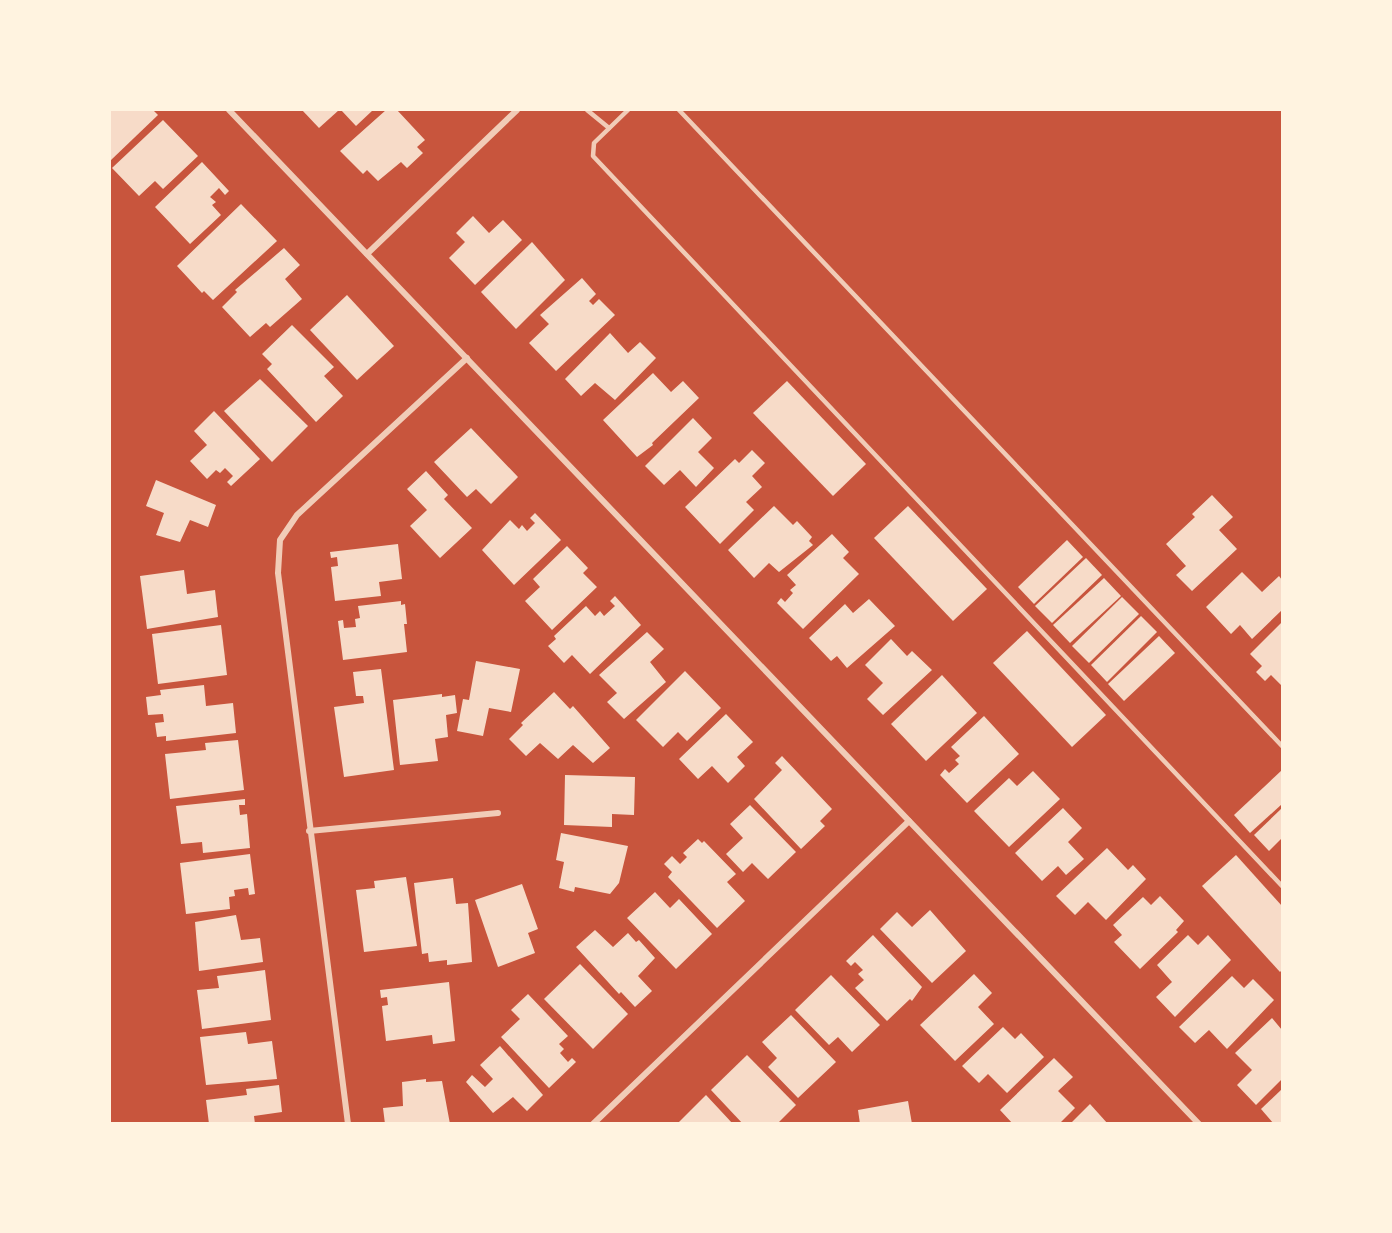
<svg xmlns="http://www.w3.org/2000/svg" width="1392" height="1233" viewBox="0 0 1392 1233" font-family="Rubik,sans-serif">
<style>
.building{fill:#f7dbc8}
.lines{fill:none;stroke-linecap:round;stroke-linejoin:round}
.service{stroke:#f1ccb7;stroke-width:4.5}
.minor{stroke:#f1ccb7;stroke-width:6}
</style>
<rect width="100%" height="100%" fill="#c8553d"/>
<g class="building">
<polygon points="110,110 153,110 158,115 110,161"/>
<polygon points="302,110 339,110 319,128"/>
<polygon points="341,110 373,110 356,126"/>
<polygon points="386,110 397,110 425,140 417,147 423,153 407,168 401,162 378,181 367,170 363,174 340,151"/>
<polygon points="163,120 198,156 163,189 155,181 139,196 112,168"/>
<polygon points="202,162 229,191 225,195 219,188 210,197 216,202 212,205 221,215 190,244 155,207"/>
<polygon points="241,204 277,241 213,300 204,291 202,293 177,266"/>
<polygon points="473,216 489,233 503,220 522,240 475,285 449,258 465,242 456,233"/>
<polygon points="532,242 565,280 516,329 481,292"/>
<polygon points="284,248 300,265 285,279 302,299 270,327 266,323 250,337 222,307 237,292 235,290"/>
<polygon points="582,278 596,294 589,301 593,305 599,299 615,315 556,371 529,343 549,324 540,315"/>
<polygon points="347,295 394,346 357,380 310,330"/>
<polygon points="292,325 334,367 324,376 343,396 316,422 267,369 272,364 262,354"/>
<polygon points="610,333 628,353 640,342 656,358 615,400 595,383 581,396 565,379"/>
<polygon points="653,373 671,392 683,381 699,398 652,443 653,445 637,457 603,420"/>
<polygon points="260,379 308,426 272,462 224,411"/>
<polygon points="787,381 866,464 833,496 753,413"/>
<polygon points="214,411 260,459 231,486 227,482 233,476 225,468 220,473 216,470 207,479 190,461 207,445 194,431"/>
<polygon points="693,418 712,438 698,452 714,468 696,487 680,470 664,485 645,466"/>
<polygon points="471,428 518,477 491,504 476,489 467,497 434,462"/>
<polygon points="752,450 765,463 752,476 762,487 746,502 754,510 720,544 685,507 735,459 739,463"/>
<polygon points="426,471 448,495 444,499 472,528 440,558 410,526 427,510 407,489"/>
<polygon points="156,480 216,505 208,527 190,520 180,542 156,535 164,513 146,506"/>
<polygon points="1212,495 1233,517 1219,530 1237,549 1192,591 1176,575 1186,566 1166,544 1195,517 1192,514"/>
<polygon points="774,506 793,525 797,521 812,537 809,541 813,545 779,572 769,563 754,578 728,550"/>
<polygon points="908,506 987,589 953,621 874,538"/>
<polygon points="535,513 561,540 514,585 482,550 510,520 519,529 522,525 527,531 535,523 530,518"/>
<polygon points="832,534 849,552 843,558 859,574 803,629 777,603 781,598 785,602 793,593 790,590 796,585 787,575"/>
<polygon points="1067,540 1083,557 1034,604 1018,587"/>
<polygon points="398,544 402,579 379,582 381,596 335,601 331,567 338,566 337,557 331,558 330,552"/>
<polygon points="567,546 588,568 583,573 597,587 552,630 525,601 540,587 533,579"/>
<polygon points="1086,558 1102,575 1052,623 1035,606"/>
<polygon points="184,570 187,594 215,590 218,617 147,629 140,576"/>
<polygon points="1242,572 1262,592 1279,576 1282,580 1282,610 1252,639 1240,625 1231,634 1206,607"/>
<polygon points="1104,578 1121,596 1070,643 1053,625"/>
<polygon points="615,596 641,625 590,674 572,655 564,663 548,646 556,639 554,636 586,606 595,616 600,611 604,616 615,606 610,601"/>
<polygon points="1122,597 1139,614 1089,663 1072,646"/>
<polygon points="869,599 895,626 847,668 837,656 831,661 809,638 845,604 853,613"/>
<polygon points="401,601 401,605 405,604 407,624 404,624 407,652 343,660 338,621 343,620 344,628 356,627 355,619 360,618 358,606"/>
<polygon points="1141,616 1157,632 1107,682 1091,665"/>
<polygon points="1282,622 1282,686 1271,675 1265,681 1256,672 1262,666 1250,654"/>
<polygon points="221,625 227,675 158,684 152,634"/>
<polygon points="1027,631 1106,715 1072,747 993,663"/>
<polygon points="647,632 664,649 650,662 666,682 624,719 607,702 617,693 599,675"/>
<polygon points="1159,636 1175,653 1124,701 1108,684"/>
<polygon points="891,639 907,656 912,651 932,670 883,715 867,699 883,683 865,665"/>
<polygon points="476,661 520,669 511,712 489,708 483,736 457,731 463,699 469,700"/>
<polygon points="381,669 394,770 344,777 334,707 364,703 363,696 356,696 353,672"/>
<polygon points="685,671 721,708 687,741 678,732 663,747 636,720"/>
<polygon points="942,675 977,713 926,761 891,724"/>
<polygon points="204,685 206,706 233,703 236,733 166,741 166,736 157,737 155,723 164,722 163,714 148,715 146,697 161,695 160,690"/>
<polygon points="554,692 570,709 573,706 610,748 593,763 573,745 558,759 540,743 526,756 509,739 523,725 521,723"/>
<polygon points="442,694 442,697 455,695 457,713 446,715 448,737 435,739 438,761 400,765 393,700"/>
<polygon points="726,714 753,742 737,757 745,766 728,783 712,766 698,779 679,759"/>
<polygon points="984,716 1019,754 967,803 940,775 945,769 949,773 959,764 955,760 960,756 951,747"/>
<polygon points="238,740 244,790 170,799 165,754 206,750 205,743"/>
<polygon points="782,756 832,809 820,821 825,826 801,849 754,799 782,770 775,763"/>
<polygon points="1282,770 1282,804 1250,833 1234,815"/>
<polygon points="1033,771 1060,799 1009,847 974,811 1009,778 1017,786"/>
<polygon points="565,775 635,777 634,815 612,814 612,827 564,825"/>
<polygon points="245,799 245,805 239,805 240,815 247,814 250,848 203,853 202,842 181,844 176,806"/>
<polygon points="750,805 796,852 768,879 752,863 743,872 726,854 743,838 730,824"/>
<polygon points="1063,808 1082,828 1068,842 1084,859 1066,875 1058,866 1042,881 1015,853"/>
<polygon points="1282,808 1282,838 1269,851 1254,835"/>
<polygon points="561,833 628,846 619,883 610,894 575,887 574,892 559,888 564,862 556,860"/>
<polygon points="698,839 702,843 704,841 736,874 727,882 745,901 717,928 668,877 672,872 664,864 672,856 680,864 687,857 683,853"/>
<polygon points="1107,848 1128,870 1133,865 1146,879 1106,920 1088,902 1075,915 1056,896"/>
<polygon points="250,854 255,894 249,895 248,888 234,890 235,896 229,897 230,909 186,914 180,863"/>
<polygon points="1236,855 1282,906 1282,970 1280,972 1202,886"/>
<polygon points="406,877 417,946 364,952 356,890 375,888 374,881"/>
<polygon points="453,878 456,904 468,903 472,962 447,965 447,960 429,962 428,953 422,954 414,883"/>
<polygon points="522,884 538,929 528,933 535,953 498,967 475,900"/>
<polygon points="655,892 670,908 679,899 712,934 676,969 627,918"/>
<polygon points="1160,896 1184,921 1176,930 1178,932 1140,969 1114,942 1122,935 1113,925 1143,897 1151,905"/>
<polygon points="930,910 966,951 932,983 880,929 897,912 912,927"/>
<polygon points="236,915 241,940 260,938 263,962 199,971 195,922"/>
<polygon points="595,930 613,947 628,933 636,942 639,940 655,958 638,976 652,991 635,1007 621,992 619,994 576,947"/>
<polygon points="873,935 922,987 912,1001 910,999 887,1021 855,988 864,980 858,974 863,970 855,962 851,966 846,961"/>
<polygon points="1188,935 1198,945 1208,935 1231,960 1175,1017 1156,997 1172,982 1157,965"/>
<polygon points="580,964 628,1014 593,1049 544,999"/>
<polygon points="265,970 271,1020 202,1029 197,990 219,988 217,976"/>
<polygon points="974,974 992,993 978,1007 994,1024 955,1061 920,1025"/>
<polygon points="831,975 880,1025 852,1052 838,1037 829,1045 795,1010"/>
<polygon points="1232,976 1244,988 1253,979 1274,1000 1227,1049 1209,1030 1195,1043 1179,1027"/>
<polygon points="449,982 455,1041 433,1044 432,1035 386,1041 382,1006 388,1005 387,997 381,998 380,990"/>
<polygon points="528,994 568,1036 559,1044 564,1049 560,1053 568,1062 572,1058 576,1062 549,1088 501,1037 520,1019 511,1010"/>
<polygon points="791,1015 836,1062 798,1098 768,1067 777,1058 762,1042"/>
<polygon points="1272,1018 1282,1030 1282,1079 1256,1105 1237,1085 1252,1070 1235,1053"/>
<polygon points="1003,1027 1015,1039 1021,1033 1044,1057 1007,1093 988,1074 979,1083 962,1066"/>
<polygon points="246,1032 248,1044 272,1041 277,1079 206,1085 200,1037"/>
<polygon points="500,1046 543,1095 527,1111 513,1097 493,1113 466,1082 472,1075 485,1087 493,1079 480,1065"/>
<polygon points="747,1055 796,1105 777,1124 743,1124 711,1090"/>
<polygon points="1054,1058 1073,1077 1058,1091 1075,1108 1059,1124 1013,1124 1000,1110"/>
<polygon points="426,1079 426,1082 442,1081 450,1124 385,1124 383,1108 403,1106 402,1082"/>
<polygon points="279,1085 282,1112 254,1116 255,1124 209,1124 206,1100 247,1095 246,1089"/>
<polygon points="1282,1089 1282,1124 1274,1124 1261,1109"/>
<polygon points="706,1095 733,1124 677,1124"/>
<polygon points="908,1101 912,1124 860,1124 858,1110"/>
<polygon points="1090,1104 1108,1124 1070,1124"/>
</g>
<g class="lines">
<g class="service">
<polyline points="587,110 609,128"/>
<polyline points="628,110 594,143 593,156 1282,886"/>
<polyline points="679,110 1282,746"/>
</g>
<g class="minor">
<polyline points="229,110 1199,1124"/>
<polyline points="367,254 517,110"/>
<polyline points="309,831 498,813"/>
<polyline points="348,1124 278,573 280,540 297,515 467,358"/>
<polyline points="593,1124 909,821"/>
</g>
</g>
<rect width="1392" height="1233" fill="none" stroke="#fff3e0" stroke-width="222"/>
</svg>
